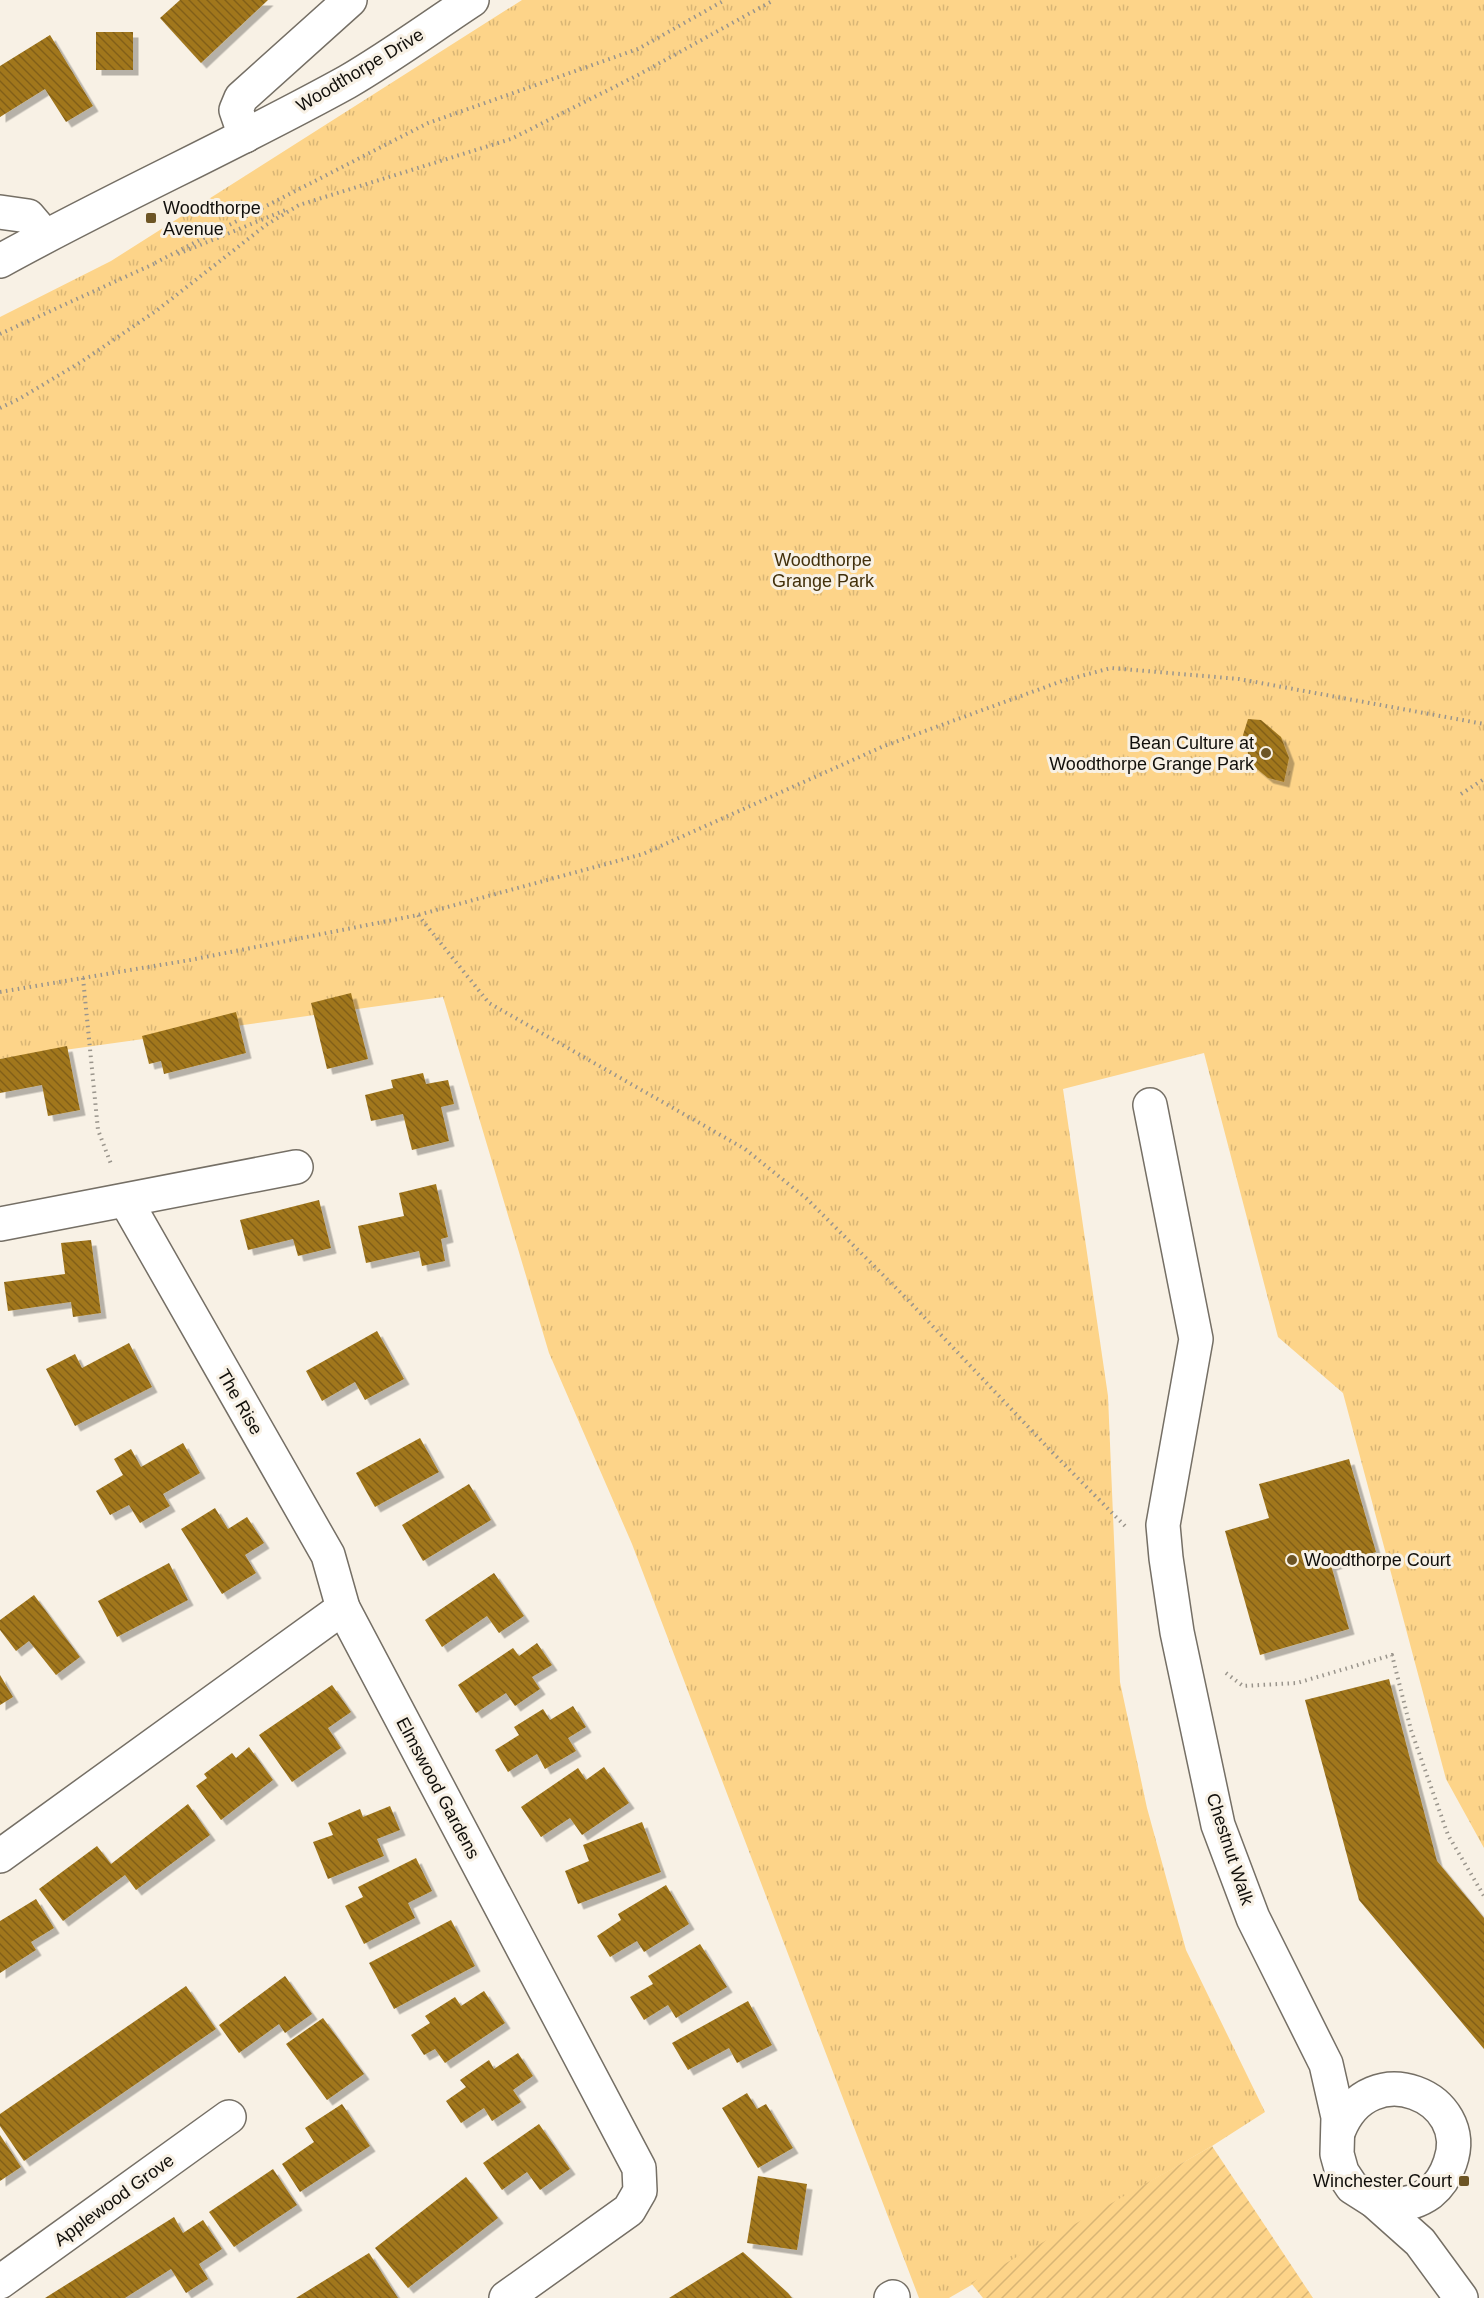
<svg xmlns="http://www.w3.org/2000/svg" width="1484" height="2298" viewBox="0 0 1484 2298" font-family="Helvetica,sans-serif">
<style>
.park{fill:url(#park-tufts)}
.garden{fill:url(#garden-furrows)}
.building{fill:url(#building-back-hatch);filter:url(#shadow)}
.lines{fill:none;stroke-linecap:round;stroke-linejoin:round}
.minor-casing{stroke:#756f65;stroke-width:36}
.path{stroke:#9a958c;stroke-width:4;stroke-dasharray:1.5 4.5;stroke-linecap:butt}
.minor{stroke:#fff;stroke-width:33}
.poi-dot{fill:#6d5525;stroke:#f8f1e5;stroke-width:2}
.labels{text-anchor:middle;stroke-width:6;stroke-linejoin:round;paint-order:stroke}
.street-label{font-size:18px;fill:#110f0b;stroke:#f8f1e5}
.poi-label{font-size:18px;fill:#110f0b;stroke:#f8f1e5;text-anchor:start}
.park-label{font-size:18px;fill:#42300b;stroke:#f8f1e5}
</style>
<defs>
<pattern id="park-tufts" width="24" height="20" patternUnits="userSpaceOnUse" patternTransform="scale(1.5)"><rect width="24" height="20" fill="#fdd489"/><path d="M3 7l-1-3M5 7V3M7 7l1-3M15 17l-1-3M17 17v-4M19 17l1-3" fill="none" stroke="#d8b575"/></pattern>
<pattern id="garden-furrows" width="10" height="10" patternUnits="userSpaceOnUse" patternTransform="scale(1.5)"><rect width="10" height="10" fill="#fdd489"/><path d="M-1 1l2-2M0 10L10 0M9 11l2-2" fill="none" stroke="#d8b575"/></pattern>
<pattern id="building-back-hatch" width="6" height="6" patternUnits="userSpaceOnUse" patternTransform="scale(1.5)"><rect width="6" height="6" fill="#a1771e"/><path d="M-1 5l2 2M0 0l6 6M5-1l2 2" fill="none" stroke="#826019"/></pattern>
<filter id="shadow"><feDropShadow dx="5.5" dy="5.5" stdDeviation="0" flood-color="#0004"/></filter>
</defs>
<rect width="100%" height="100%" fill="#f8f1e5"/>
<polygon class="park" points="522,0 1484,0 1484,1848 1446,1779 1343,1393 1278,1337 1204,1053 1063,1089 1108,1396 1120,1682 1147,1808 1186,1950 1265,2112 1212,2146 949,2298 919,2298 632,1544 549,1353 443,997 0,1059 0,317 111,261"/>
<polygon class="garden" points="1212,2146 1313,2298 983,2298 971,2283"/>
<g class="building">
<polygon points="180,0 268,0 201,63 160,18"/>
<rect x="96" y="32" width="37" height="38"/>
<polygon points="50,35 93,106 66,122 45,89 0,117 0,66"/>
<polygon points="1248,719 1261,720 1281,737 1289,758 1284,782 1268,778 1251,764 1243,735"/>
<polygon points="351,993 368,1059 327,1069 311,1003"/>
<polygon points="236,1012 246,1053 164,1074 161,1061 149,1064 142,1036"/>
<polygon points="67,1046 80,1110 48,1116 42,1085 0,1093 0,1059"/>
<polygon points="423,1073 426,1084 448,1080 454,1104 441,1107 449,1141 412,1150 403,1114 371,1121 365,1095 393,1088 391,1080"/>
<polygon points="436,1184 448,1237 441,1239 445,1261 422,1266 419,1251 366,1263 358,1226 404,1216 399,1193"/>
<polygon points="319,1200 331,1248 298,1256 293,1239 248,1250 240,1220"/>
<polygon points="91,1240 101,1313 73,1317 71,1302 8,1311 4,1282 65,1274 61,1243"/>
<polygon points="377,1331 404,1379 365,1400 355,1382 322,1401 306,1371"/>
<polygon points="129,1343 152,1387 75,1426 46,1369 75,1354 82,1368"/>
<polygon points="420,1438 439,1472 375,1507 356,1473"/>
<polygon points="183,1443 200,1473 163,1494 170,1506 140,1523 129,1505 110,1515 96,1491 123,1475 114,1459 131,1449 141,1467"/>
<polygon points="1349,1459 1376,1552 1331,1565 1349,1629 1260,1655 1225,1531 1269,1518 1259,1484"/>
<polygon points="469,1484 491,1520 423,1561 402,1525"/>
<polygon points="215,1508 228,1529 247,1517 264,1543 245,1555 256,1573 222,1594 181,1529"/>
<polygon points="169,1563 188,1600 117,1637 98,1601"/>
<polygon points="494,1573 524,1616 499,1633 487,1616 442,1647 425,1620"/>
<polygon points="34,1595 80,1657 56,1675 29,1641 16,1651 0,1630 0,1620"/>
<polygon points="537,1643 552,1665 532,1677 540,1689 515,1706 506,1693 476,1713 458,1685 513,1648 519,1656"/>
<polygon points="0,1675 13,1697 0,1705"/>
<polygon points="1389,1679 1437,1861 1484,1918 1484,2049 1359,1900 1305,1700"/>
<polygon points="332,1685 351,1712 328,1728 341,1748 292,1782 259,1735"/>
<polygon points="573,1706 586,1727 568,1738 576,1751 545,1769 537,1754 508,1772 495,1750 519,1735 514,1727 543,1709 550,1720"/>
<polygon points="249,1747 273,1780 221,1820 196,1786 207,1778 204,1774 232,1753 236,1758"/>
<polygon points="604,1767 629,1803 582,1835 570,1818 541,1837 521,1807 578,1768 586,1780"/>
<polygon points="188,1804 210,1835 136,1890 125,1875 63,1921 39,1889 97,1846 111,1864"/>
<polygon points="390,1806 400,1830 377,1839 384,1856 328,1879 313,1842 333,1835 328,1823 360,1809 363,1817"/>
<polygon points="642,1822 661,1872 578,1904 565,1871 589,1861 583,1845"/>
<polygon points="416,1858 432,1891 408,1903 415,1918 364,1944 345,1906 363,1897 358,1887"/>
<polygon points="666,1885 689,1924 644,1952 637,1941 610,1957 597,1936 621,1920 618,1914"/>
<polygon points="36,1899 54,1928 31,1942 36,1950 0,1973 0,1921"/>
<polygon points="451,1920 475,1966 394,2009 369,1963"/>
<polygon points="700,1944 727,1987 676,2018 668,2005 644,2020 630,1997 653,1984 648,1976"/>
<polygon points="285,1976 312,2014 285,2033 279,2024 239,2053 219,2025"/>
<polygon points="186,1986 216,2029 24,2161 0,2126 0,2114"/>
<polygon points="484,1991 505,2023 445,2063 435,2049 424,2055 411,2035 430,2023 425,2016 455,1997 461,2006"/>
<polygon points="748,2001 772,2045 737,2063 729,2048 688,2070 672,2043"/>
<polygon points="323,2018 364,2074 327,2100 286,2044"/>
<polygon points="518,2053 533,2076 513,2090 521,2102 492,2121 484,2108 461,2123 446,2101 466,2087 460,2080 489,2060 494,2069"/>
<polygon points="747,2093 757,2109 766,2104 793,2148 758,2168 722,2108"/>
<polygon points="342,2104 370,2146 300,2192 282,2164 314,2142 305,2128"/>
<polygon points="539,2124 570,2169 540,2190 527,2172 502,2190 483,2163"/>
<polygon points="0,2135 21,2167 0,2181"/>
<polygon points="273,2169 297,2205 234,2247 209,2212"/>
<polygon points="758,2176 807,2184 797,2250 747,2243"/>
<polygon points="466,2177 498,2218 408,2288 375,2248"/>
<polygon points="174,2217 183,2233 203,2220 222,2249 199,2264 208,2279 186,2293 171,2269 125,2298 45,2298"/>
<polygon points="743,2252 788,2293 792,2298 669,2298"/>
<polygon points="369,2253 398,2298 296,2298"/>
</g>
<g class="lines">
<g class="minor-casing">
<g id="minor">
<polyline points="245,136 236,110 241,98 350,0"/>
<polyline points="0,212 28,216 45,236"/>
<path d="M0,261C114,198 233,145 347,82C390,57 431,27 472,0"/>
<polyline points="1150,1105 1196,1339 1163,1525 1166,1558 1177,1632 1218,1825 1253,1918 1326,2064 1338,2117 1337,2154 1342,2172 1352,2187 1374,2201 1420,2242 1461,2298"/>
<polyline points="126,1201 328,1555 343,1608 639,2168 640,2191 629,2210 506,2298"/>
<polyline points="0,1224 296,1167"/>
<polyline points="0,1856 343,1608"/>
<path d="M1339,2130C1370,2053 1474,2097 1450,2163C1446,2175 1440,2185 1430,2193C1413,2205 1394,2207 1374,2201"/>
<polyline points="0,2282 229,2117"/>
<polyline points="891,2298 893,2297"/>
</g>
</g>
<g class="path">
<polyline points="178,254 288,209"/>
<polyline points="155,263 428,123 638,49 725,0"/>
<polyline points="0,334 158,262"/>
<polyline points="0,408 19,399 81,362 156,311 266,225 299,205 511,139 638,75 774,0"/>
<polyline points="1461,794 1484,779"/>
<polyline points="418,915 489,1003 745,1149 807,1199 905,1297 1053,1453 1125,1526"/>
<polyline points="83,978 98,1130 111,1164"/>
<polyline points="0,992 190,960 418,915 643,854 884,746 1062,681 1111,668 1239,679 1484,724"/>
<polyline points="1226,1673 1243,1686 1297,1683 1392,1655 1411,1730 1448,1835 1484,1896"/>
</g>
<use href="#minor" class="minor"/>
</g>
<g class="poi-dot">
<rect x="145" y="212" width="12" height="12" rx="3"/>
<circle cx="1266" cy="753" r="6"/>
<circle cx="1292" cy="1560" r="6"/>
<rect x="1458" y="2175" width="12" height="12" rx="3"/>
</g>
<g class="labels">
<g class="street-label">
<text transform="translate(360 70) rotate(-31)" y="6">Woodthorpe Drive</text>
<text transform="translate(240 1402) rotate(60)" y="6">The Rise</text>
<text transform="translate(438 1788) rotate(62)" y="6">Elmswood Gardens</text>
<text transform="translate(1230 1849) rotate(72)" y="6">Chestnut Walk</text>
<text transform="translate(114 2200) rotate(-36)" y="6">Applewood Grove</text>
</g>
<g class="poi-label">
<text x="163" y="214">Woodthorpe<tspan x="163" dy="21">Avenue</tspan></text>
<text x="1254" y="749" text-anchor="end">Bean Culture at<tspan x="1254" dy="21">Woodthorpe Grange Park</tspan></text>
<text x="1304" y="1566">Woodthorpe Court</text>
<text x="1452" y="2187" text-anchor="end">Winchester Court</text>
</g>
<g class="park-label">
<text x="823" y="566">Woodthorpe<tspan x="823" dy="21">Grange Park</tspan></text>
</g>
</g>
</svg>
